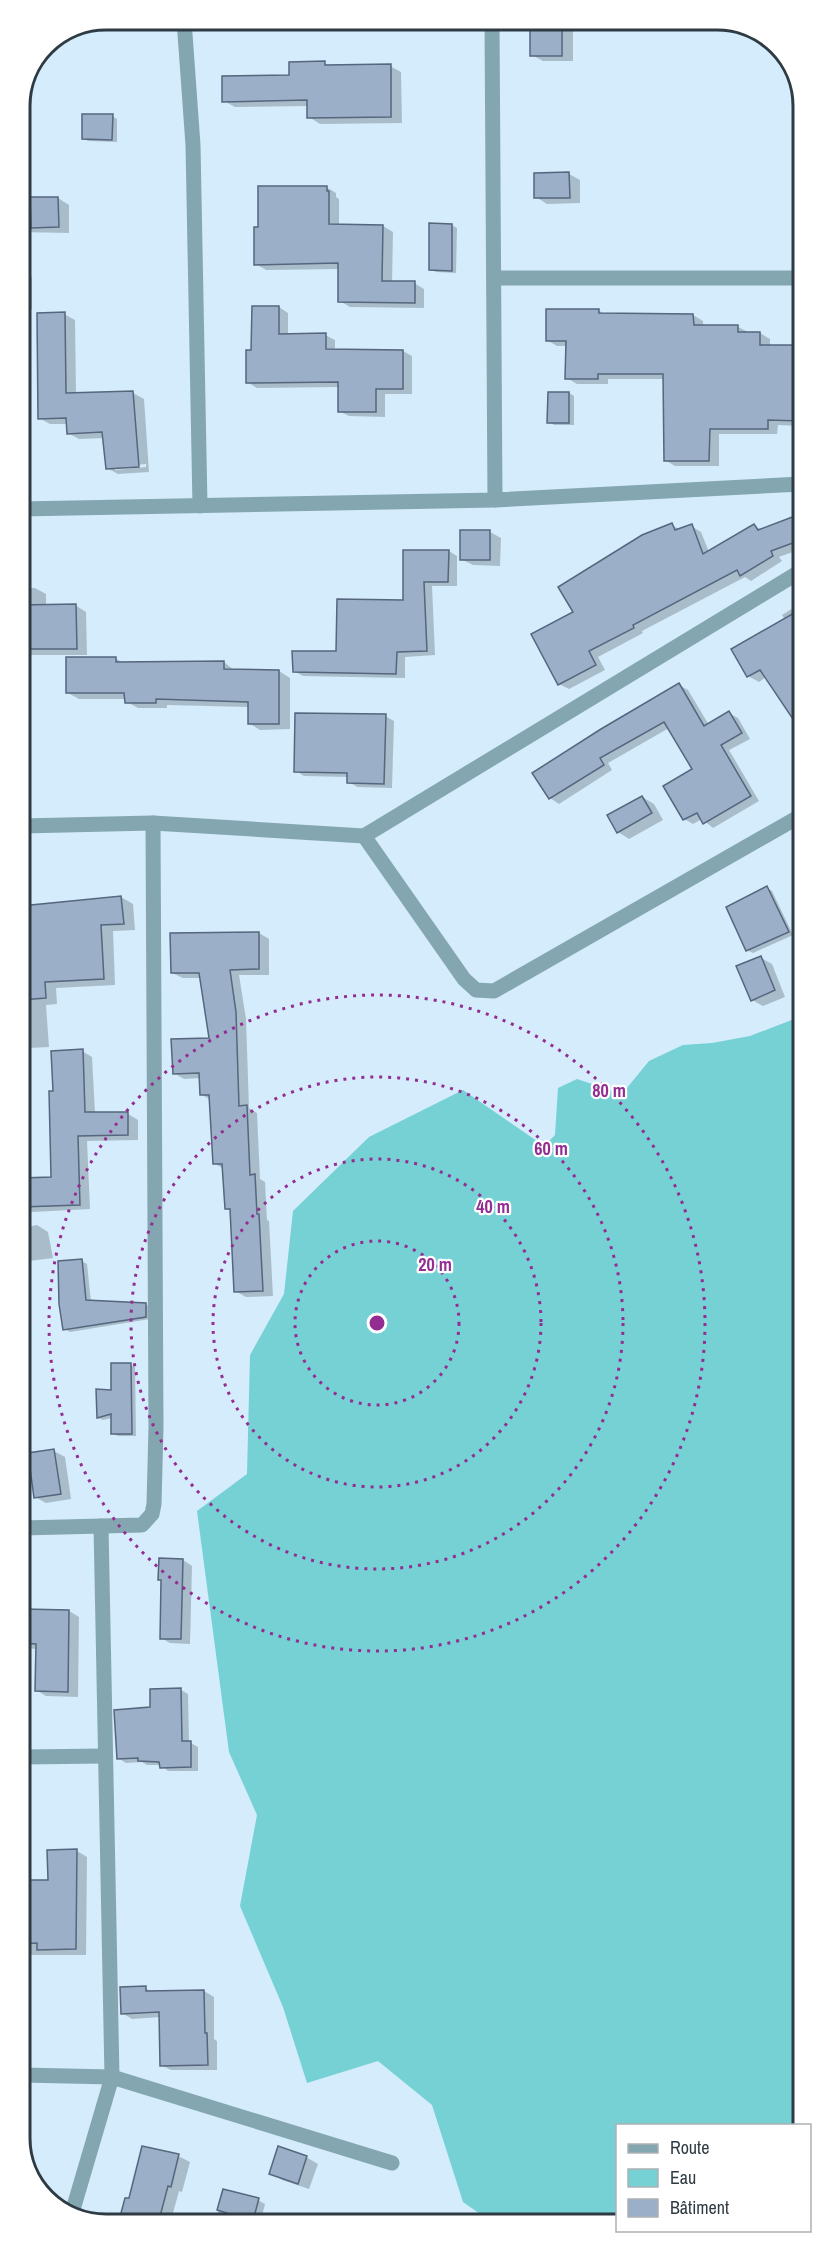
<svg xmlns="http://www.w3.org/2000/svg" width="823" height="2244" viewBox="0 0 823 2244" font-family="'Archivo Narrow',sans-serif">
<style>
.water{fill:#75d1d4}
.shadow{fill:#0003;fill-rule:evenodd}
.building{fill:#9bafc8;stroke:#55667d;stroke-width:1.5}
.lines{fill:none;stroke-linecap:round;stroke-linejoin:round}
.street{stroke:#84a6b0;stroke-width:15}
.ring{fill:none;stroke:#942d92;stroke-width:3;stroke-dasharray:3 6}
.rim{fill:none;stroke:#2f3b43;stroke-width:3}
.centre{fill:#942d92;stroke:#fff;stroke-width:3}
.ring-label{font-size:18px;text-anchor:middle;font-weight:bold;fill:#942d92;stroke:#fff;stroke-width:4.5;stroke-linejoin:round;paint-order:stroke}
</style>
<rect width="100%" height="100%" fill="#d4ecfc"/>
<polygon class="water" points="802,1016 803,2125 618,2126 617,2222 493,2223 463,2202 432,2105 378,2061 307,2083 283,2007 240,1906 257,1815 229,1752 197,1511 247,1474 250,1355 284,1294 293,1211 369,1137 463,1090 544,1146 555,1135 558,1088 577,1079 622,1094 649,1061 683,1045 712,1043 750,1036"/>
<g class="shadow">
<polygon points="419,20 459,20 458,26 429,25"/>
<polygon points="532,20 562,20 573,26 573,61 543,61 532,55"/>
<polygon points="324,63 331,67 390,66 401,72 402,123 320,124 309,117 309,106 235,107 224,101"/>
<polygon points="22,96 28,99 28,134 20,134 20,101"/>
<polygon points="112,116 117,119 117,142 88,141 83,138"/>
<polygon points="569,174 580,180 580,203 547,204 536,197"/>
<polygon points="326,187 336,193 336,197 339,199 339,226 383,226 393,232 392,283 414,283 424,289 424,308 350,307 340,301 340,269 266,270 256,264"/>
<polygon points="20,198 58,198 69,205 69,233 20,232"/>
<polygon points="430,225 452,225 457,228 456,273 436,272 430,269"/>
<polygon points="20,271 32,277 32,309 20,309"/>
<polygon points="279,307 288,313 288,335 325,335 335,340 335,350 403,351 412,356 412,394 385,394 385,417 349,416 339,411 339,387 257,388 247,382 253,352"/>
<polygon points="598,310 606,315 693,315 703,321 703,327 738,327 748,332 760,333 770,339 770,347 801,347 801,426 778,425 777,434 719,434 719,466 675,466 665,460 664,379 608,379 608,384 577,384 567,378 567,346 557,346 547,340"/>
<path d="M64,314L75,320L76,394L133,393L144,399L149,472L118,474L107,468L104,438L79,439L68,433V424H50L39,418ZM146,464V467L115,470V467Z"/>
<polygon points="569,393 574,396 574,425 554,425 549,422"/>
<polygon points="795,517 801,521 801,549 779,557 782,561 751,581 745,577 642,631 643,633 598,657 605,670 569,689 559,684 575,612 672,525 680,530 691,526 701,532 709,552 754,526 762,530"/>
<polygon points="490,532 501,538 500,566 473,565 461,559"/>
<polygon points="449,551 457,556 457,586 432,586 435,655 405,657 405,678 303,676 294,671 338,653 404,602"/>
<polygon points="20,588 35,588 46,594 46,606 75,605 86,612 87,655 20,655"/>
<polygon points="801,603 801,729 766,677 759,682 748,676 785,620 782,615"/>
<polygon points="115,658 125,664 224,662 235,671 279,671 290,678 290,729 260,730 249,723 249,707 167,705 167,708 138,708 127,702 126,699 79,699 68,693"/>
<polygon points="679,685 688,690 709,725 729,713 738,718 750,739 729,750 759,801 713,828 702,819 693,824 684,819 694,770 669,728 608,763 612,770 559,804 550,798 534,774"/>
<polygon points="385,716 394,721 392,788 357,787 349,782 349,777 304,776 296,771"/>
<polygon points="642,797 654,804 663,820 629,839 618,832"/>
<polygon points="767,888 772,891 793,935 753,953 747,950"/>
<polygon points="121,897 133,904 135,930 113,931 115,985 56,988 57,1004 46,1005 49,1047 28,1048 21,1044 21,906"/>
<polygon points="259,933 269,939 269,975 239,975 246,1019 249,1108 257,1113 260,1179 265,1182 267,1220 269,1221 273,1296 246,1297 235,1291 232,1211 226,1208 224,1169 214,1163 211,1100 202,1095 201,1078 184,1079 174,1073 210,1039 202,978 183,978 172,973"/>
<polygon points="761,958 772,964 785,997 763,1006 752,1000"/>
<polygon points="82,1051 92,1057 95,1113 128,1114 138,1120 138,1140 87,1141 90,1209 32,1212 22,1206 53,1178"/>
<polygon points="37,1225 48,1232 53,1258 21,1262 21,1228"/>
<polygon points="82,1261 87,1264 91,1302 145,1304 150,1307 150,1319 70,1332 64,1329"/>
<polygon points="130,1364 135,1367 136,1436 118,1436 112,1433 112,1418 103,1420 98,1418"/>
<polygon points="54,1451 65,1457 71,1499 46,1503 35,1497"/>
<polygon points="183,1560 192,1566 190,1644 170,1643 161,1638"/>
<polygon points="22,1579 22,1610 69,1611 79,1617 78,1697 46,1696 36,1690 37,1649 22,1648"/>
<polygon points="181,1690 188,1694 189,1742 198,1747 198,1771 168,1771 161,1765 147,1765 142,1762 126,1763 118,1758 152,1708"/>
<polygon points="77,1851 87,1857 86,1955 31,1955 29,2009 22,2009 22,1882 50,1881"/>
<polygon points="145,1988 152,1992 204,1991 214,1997 214,2039 217,2041 217,2070 171,2070 161,2065 161,2017 132,2019 122,2013"/>
<polygon points="178,2156 190,2162 182,2192 179,2191 170,2224 113,2224 115,2220 121,2221 130,2200"/>
<polygon points="306,2157 318,2164 309,2189 282,2180 271,2173"/>
<polygon points="224,2191 258,2200 265,2204 260,2224 211,2224 213,2217 216,2218"/>
<polygon points="335,2216 361,2223 362,2223 333,2223"/>
</g>
<g class="building">
<rect x="530" y="20" width="32" height="36"/>
<polygon points="325,61 325,65 391,64 391,117 307,118 307,100 222,102 222,76 289,75 289,62"/>
<polygon points="82,114 113,114 112,140 82,139"/>
<polygon points="569,172 570,198 534,198 534,173"/>
<polygon points="258,186 327,186 327,191 329,191 329,224 383,225 382,281 415,281 415,303 338,302 338,263 254,265 254,227 258,227"/>
<polygon points="30,197 58,197 59,227 31,228"/>
<polygon points="429,223 452,224 452,271 429,270"/>
<polygon points="252,306 279,306 279,334 326,333 326,349 403,350 403,389 376,389 376,412 338,412 338,382 246,383 246,350 251,350"/>
<polygon points="546,309 599,309 599,313 693,314 694,325 738,325 738,332 760,332 760,345 797,345 797,381 801,381 801,421 768,420 768,429 710,429 709,461 664,461 663,374 598,374 598,379 565,379 566,341 546,341"/>
<polygon points="65,312 66,393 133,391 139,467 106,469 102,432 67,434 66,418 38,419 37,313"/>
<polygon points="548,392 569,392 569,423 547,423"/>
<polygon points="795,516 801,531 801,540 771,551 773,556 740,576 737,570 633,625 634,628 589,651 596,665 558,685 531,634 573,612 558,587 642,535 672,523 675,530 692,524 703,554 754,524 758,530"/>
<rect x="460" y="530" width="30" height="30"/>
<polygon points="403,550 449,550 448,582 424,582 427,651 397,652 396,674 293,672 292,651 336,651 337,599 403,600"/>
<polygon points="76,604 77,649 20,649 20,605"/>
<polygon points="801,609 801,731 760,670 747,677 731,649"/>
<polygon points="66,657 116,657 116,662 224,661 224,669 279,670 279,724 248,724 248,702 156,699 156,703 125,703 124,693 66,693"/>
<polygon points="679,683 704,726 729,711 742,733 721,745 751,796 703,824 697,813 683,820 663,786 692,769 664,722 600,758 604,765 549,799 532,773 601,729"/>
<polygon points="295,713 386,714 384,784 347,783 347,773 294,772"/>
<polygon points="642,796 652,813 617,833 607,815"/>
<polygon points="767,886 789,932 746,951 726,907"/>
<polygon points="121,896 124,924 101,925 104,979 45,982 46,998 21,1000 21,906"/>
<polygon points="259,932 259,969 230,970 236,1012 239,1106 247,1105 250,1175 255,1174 257,1214 259,1214 263,1291 234,1292 230,1209 225,1209 222,1164 213,1164 209,1095 200,1095 199,1073 173,1074 171,1039 209,1038 199,973 171,973 170,933"/>
<polygon points="761,956 775,990 751,1001 736,966"/>
<polygon points="83,1049 85,1112 128,1112 128,1135 78,1136 80,1205 21,1207 21,1178 51,1177 49,1091 53,1091 51,1051"/>
<polygon points="82,1259 86,1300 146,1303 146,1317 63,1330 59,1304 58,1261"/>
<polygon points="111,1363 131,1363 132,1434 111,1434 111,1414 97,1418 96,1389 111,1390"/>
<polygon points="54,1449 61,1494 34,1498 28,1453"/>
<polygon points="159,1558 183,1559 181,1639 160,1639 161,1580 158,1580"/>
<polygon points="22,1609 69,1610 68,1692 35,1691 36,1644 22,1643"/>
<polygon points="181,1688 182,1741 191,1741 191,1767 160,1768 159,1762 138,1761 138,1758 117,1759 114,1710 150,1707 150,1689"/>
<polygon points="77,1849 76,1949 37,1950 37,1943 22,1944 22,1880 48,1880 47,1850"/>
<polygon points="146,1986 146,1991 204,1990 205,2033 207,2033 208,2065 160,2066 159,2012 121,2014 120,1987"/>
<polygon points="142,2146 179,2154 171,2187 168,2186 158,2224 118,2224 125,2198 129,2198"/>
<polygon points="278,2146 307,2156 298,2184 269,2174"/>
<polygon points="223,2189 259,2198 253,2221 217,2210"/>
</g>
<g class="lines">
<g class="street">
<polyline points="184,20 193,145 200,506"/>
<polyline points="492,20 495,500"/>
<polyline points="494,278 801,278"/>
<polyline points="20,509 495,500 801,484"/>
<polyline points="21,826 153,823 364,836 801,571"/>
<polyline points="364,836 464,979 476,990 494,991 802,815"/>
<polyline points="22,1528 142,1525 152,1514 154,1504 156,1427 153,823"/>
<polyline points="22,1757 105,1756"/>
<polyline points="22,2075 112,2077 392,2163"/>
<polyline points="72,2213 112,2077 101,1526"/>
</g>
</g>
<g class="ring">
<circle cx="377" cy="1323" r="82"/>
<circle cx="377" cy="1323" r="164"/>
<circle cx="377" cy="1323" r="246"/>
<circle cx="377" cy="1323" r="328"/>
</g>
<path d="M0 0H823V2244H0ZM106 30H717A76 76 0 0 1 793 106V2138A76 76 0 0 1 717 2214H106A76 76 0 0 1 30 2138V106A76 76 0 0 1 106 30Z" fill="#fff" fill-rule="evenodd"/>
<path class="rim" d="M106 30H717A76 76 0 0 1 793 106V2138A76 76 0 0 1 717 2214H106A76 76 0 0 1 30 2138V106A76 76 0 0 1 106 30Z"/>
<circle cx="377" cy="1323" r="9" class="centre"/>
<g class="ring-label">
<text x="609" y="1097">80 m</text>
<text x="551" y="1155">60 m</text>
<text x="493" y="1213">40 m</text>
<text x="435" y="1271">20 m</text>
</g>
<rect x="616" y="2124" width="195" height="108" fill="#ffffff" stroke="#acb1b4" stroke-width="1.5"/>
<rect x="628" y="2144" width="30" height="9" fill="#84a6b0" stroke="#acb1b4" stroke-width="1.5"/>
<text x="670" y="2154" font-size="18" fill="#2f3b43">Route</text>
<rect x="628" y="2169" width="30" height="18" fill="#75d1d4" stroke="#acb1b4" stroke-width="1.5"/>
<text x="670" y="2184" font-size="18" fill="#2f3b43">Eau</text>
<rect x="628" y="2199" width="30" height="18" fill="#9bafc8" stroke="#acb1b4" stroke-width="1.5"/>
<text x="670" y="2214" font-size="18" fill="#2f3b43">Bâtiment</text>
</svg>
